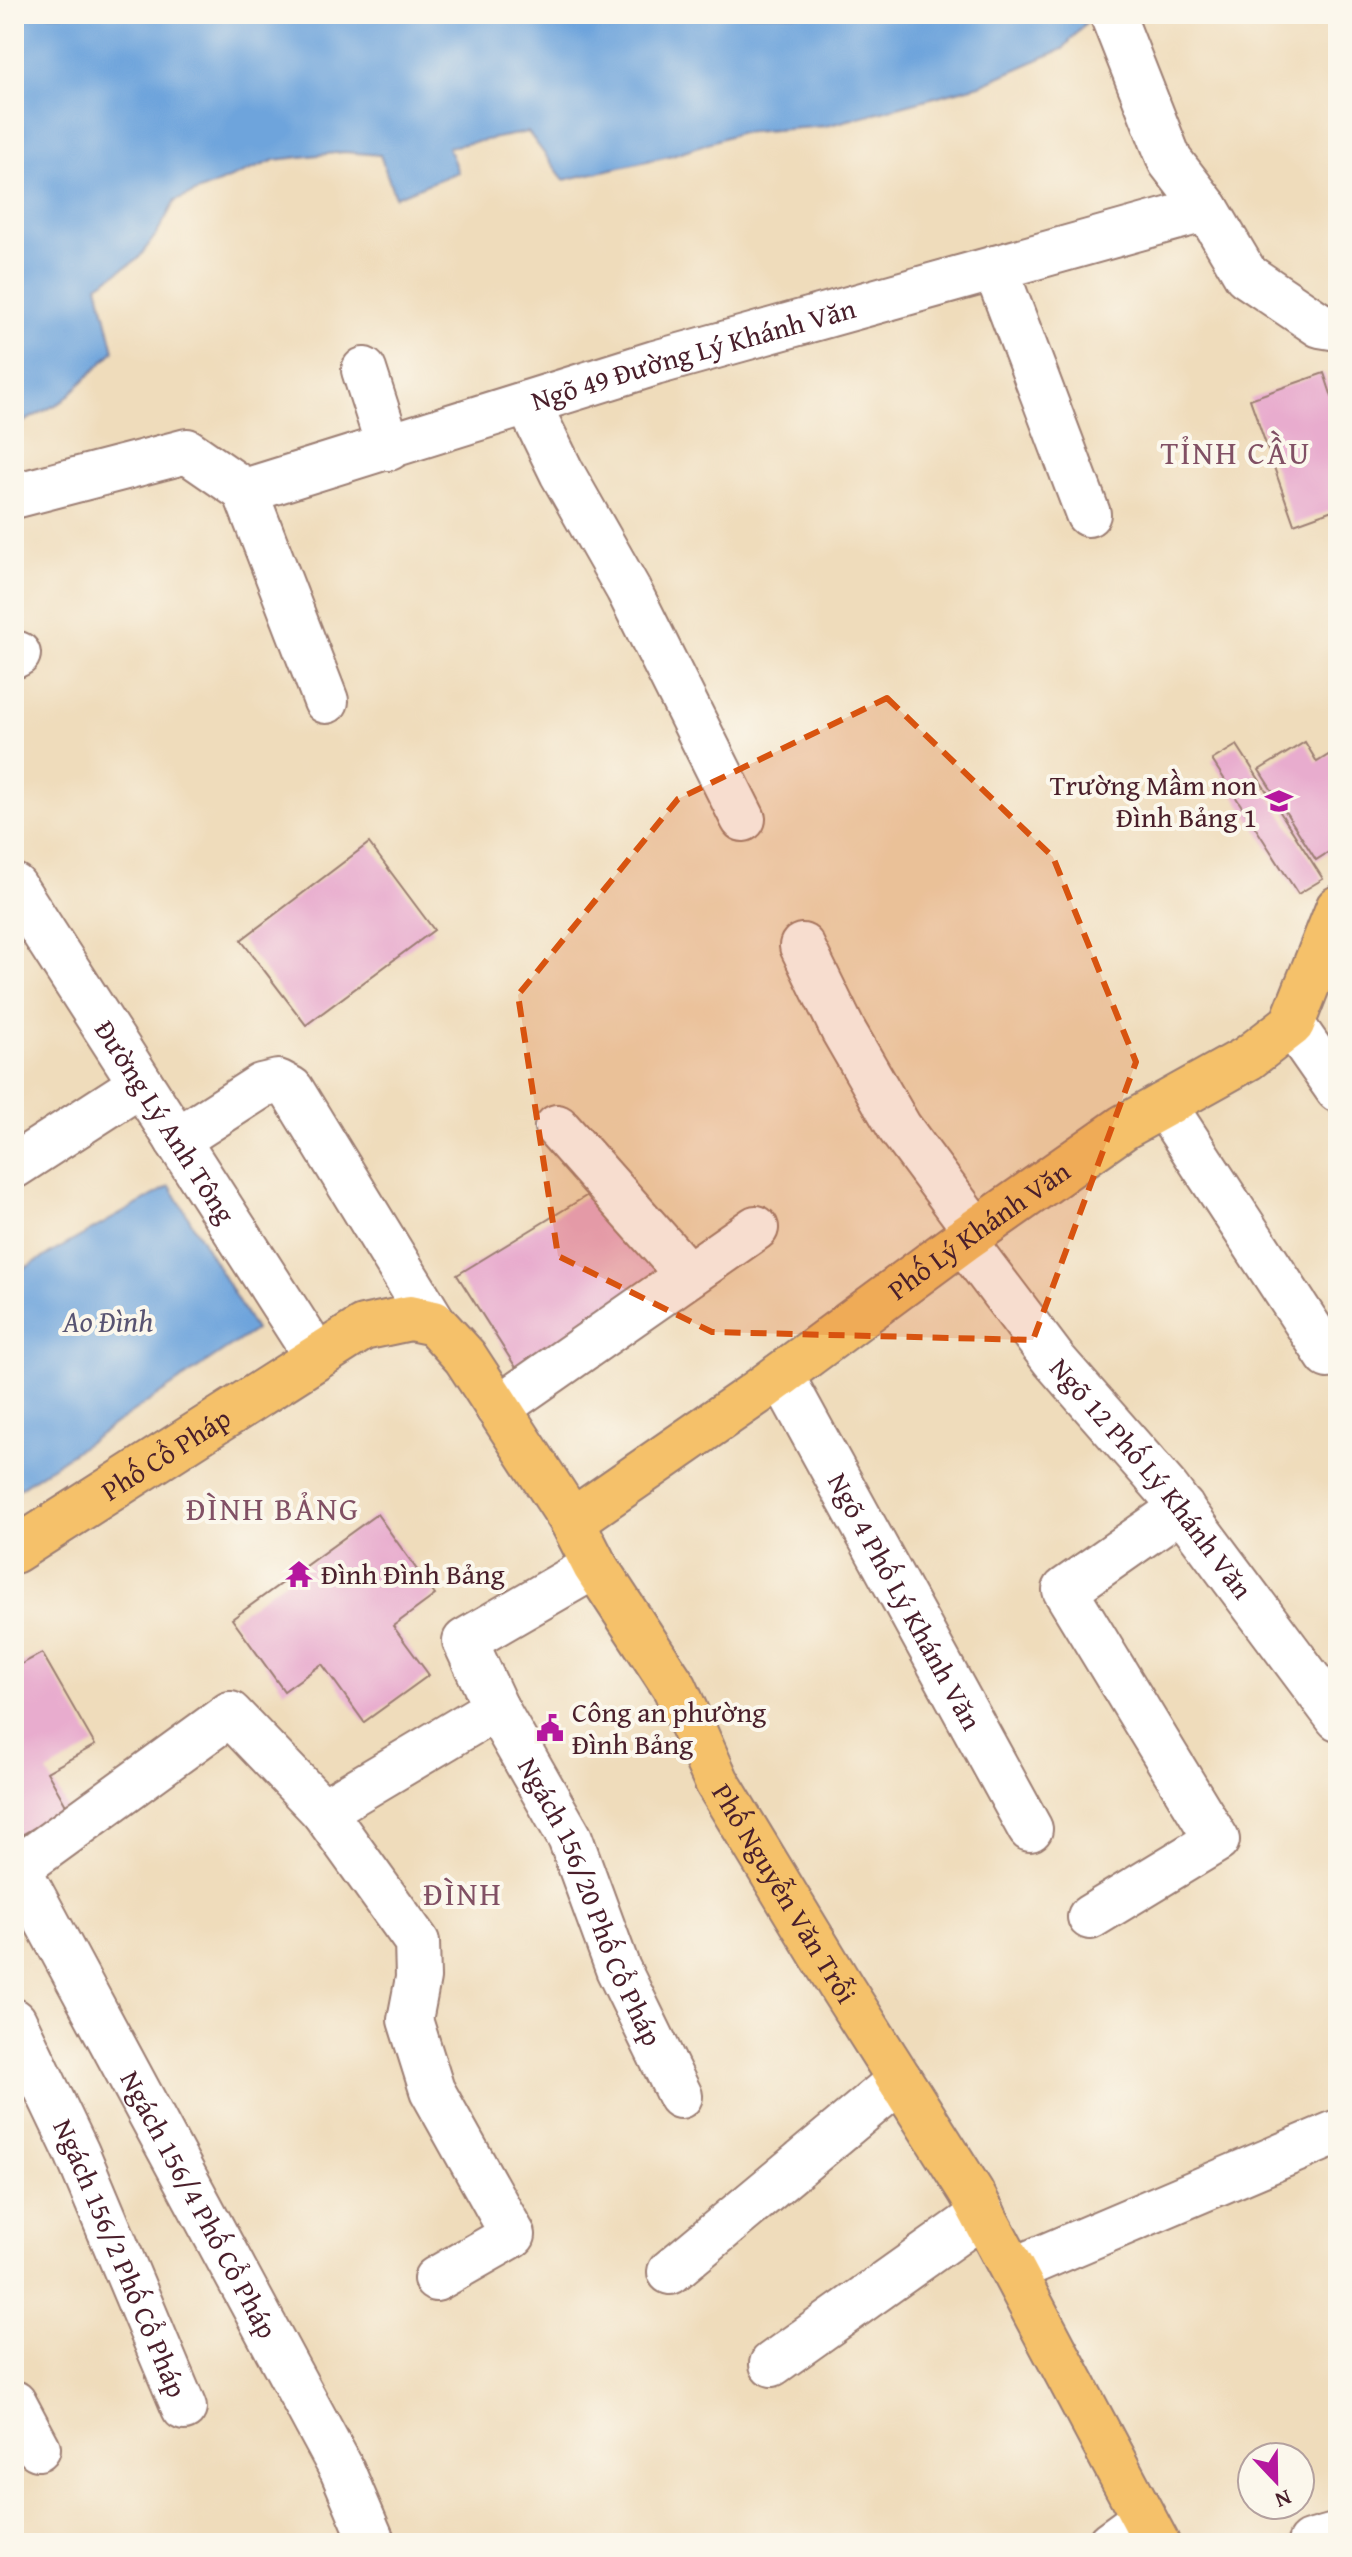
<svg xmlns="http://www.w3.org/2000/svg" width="1352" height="2557" viewBox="0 0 1352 2557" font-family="'Gentium Book Plus',serif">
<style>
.water{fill:#6ea4dc;stroke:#5c6284;stroke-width:2}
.building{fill:#e8acce}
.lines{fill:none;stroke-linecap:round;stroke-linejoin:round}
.minor-casing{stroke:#9c7e73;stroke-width:48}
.major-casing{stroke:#9c7e73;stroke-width:48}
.minor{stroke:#fff;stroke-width:44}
.major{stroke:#f5c16b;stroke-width:44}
.marked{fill:#d8530f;fill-opacity:0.2;stroke:#d8530f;stroke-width:6;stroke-dasharray:16 10;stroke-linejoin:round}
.labels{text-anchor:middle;stroke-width:8;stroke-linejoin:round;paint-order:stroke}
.street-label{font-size:28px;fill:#4a1f2b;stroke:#fbf7ec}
.poi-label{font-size:28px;fill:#4a1f2b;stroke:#fbf7ec;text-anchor:start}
.water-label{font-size:30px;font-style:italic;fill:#585472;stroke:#fbf7ec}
.quarter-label{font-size:32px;letter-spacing:2px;fill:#815064;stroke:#fbf7ec}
</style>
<rect width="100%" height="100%" fill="#fbf7ec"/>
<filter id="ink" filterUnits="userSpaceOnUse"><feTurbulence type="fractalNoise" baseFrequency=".0125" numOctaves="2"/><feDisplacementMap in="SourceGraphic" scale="16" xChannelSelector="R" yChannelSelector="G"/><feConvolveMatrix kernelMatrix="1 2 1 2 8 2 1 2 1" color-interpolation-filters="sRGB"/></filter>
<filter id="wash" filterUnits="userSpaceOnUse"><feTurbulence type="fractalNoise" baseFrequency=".006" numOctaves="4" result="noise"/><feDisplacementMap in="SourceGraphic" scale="32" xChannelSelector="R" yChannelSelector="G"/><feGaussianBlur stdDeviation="1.8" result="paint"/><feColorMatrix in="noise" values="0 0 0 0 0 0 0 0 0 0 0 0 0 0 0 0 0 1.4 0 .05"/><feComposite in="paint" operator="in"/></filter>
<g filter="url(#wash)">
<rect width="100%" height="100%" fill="#efdcbb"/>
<g class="water">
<polygon points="14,14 1088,14 1089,19 1063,49 980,85 826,126 738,133 669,156 564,180 528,132 448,147 458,172 395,197 380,155 344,152 275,160 175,201 158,232 138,259 98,285 114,351 63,401 14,427"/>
<polygon points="170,1186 255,1330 14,1492 14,1274"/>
</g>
<g id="blocks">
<g class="building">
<polygon points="1324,373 1332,397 1338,395 1338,508 1294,524 1250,399"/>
<polygon points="1305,742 1317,762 1338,749 1338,846 1316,860 1259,770"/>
<polygon points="1237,745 1323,879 1298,894 1212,760"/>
<polygon points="369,843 434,930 306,1025 241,940"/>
<polygon points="596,1190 664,1277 522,1377 457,1275"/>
<polygon points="377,1514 435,1595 393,1626 429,1675 364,1722 322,1664 284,1691 232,1619"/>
<polygon points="42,1653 95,1745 47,1772 68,1809 14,1839 14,1668"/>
</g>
</g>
</g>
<g filter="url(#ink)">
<use href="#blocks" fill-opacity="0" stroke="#9c7e73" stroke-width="2"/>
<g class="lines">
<g class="minor-casing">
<g id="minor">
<polyline points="1112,14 1170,161 1207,209"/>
<polyline points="995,268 1088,514"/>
<polyline points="364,370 389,448"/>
<polyline points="528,403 562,473 628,589 743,819"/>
<polyline points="245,491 326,701"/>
<path id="s1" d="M14,496L187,451L245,491L655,363L1207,209L1246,275L1320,325L1338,328"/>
<polyline points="14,656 18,654"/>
<path id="s2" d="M14,886L316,1356"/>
<polyline points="802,946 843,1030 899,1127 976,1231"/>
<polyline points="1292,1024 1338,1090"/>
<polyline points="1164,1105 1328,1356"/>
<polyline points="557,1127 688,1275"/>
<polyline points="177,1140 261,1086 278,1082 291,1089 434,1323"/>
<polyline points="14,1166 141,1084"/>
<path id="s3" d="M963,1240L1054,1360L1167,1489L1338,1718"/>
<path id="s4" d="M781,1375L1030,1829"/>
<polyline points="498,1408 756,1228"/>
<path id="s5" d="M496,1708L570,1838L618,1969L680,2096"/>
<polyline points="323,1811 417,1942 418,1978 410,2020 432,2090 513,2235 436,2279"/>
<path id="s6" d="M18,1868L342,2470L373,2543"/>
<polyline points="14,1871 230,1714 323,1811 496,1708 465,1641 595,1566"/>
<polyline points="1090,1917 1217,1840 1065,1590 1182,1508"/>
<path id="s7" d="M14,2021L77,2153L184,2408"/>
<polyline points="1013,2270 1338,2132"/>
<polyline points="670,2272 900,2080"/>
<polyline points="772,2364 983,2214"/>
<polyline points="14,2403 38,2448"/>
<polyline points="1110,2543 1143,2519"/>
<polyline points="1310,2543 1338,2535"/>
</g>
</g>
<g class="major-casing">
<g id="major">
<path id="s8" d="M572,1521L755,1394L963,1240L1124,1127L1248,1058L1292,1024L1338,908"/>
<path id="s9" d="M14,1551L363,1328L410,1318L434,1323L465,1357L572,1521L595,1566L675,1688L717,1782L843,1990L971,2192L1157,2543"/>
</g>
</g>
<use href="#minor" class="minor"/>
<use href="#major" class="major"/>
</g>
</g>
<path class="marked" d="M887,698L1053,857L1136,1062L1033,1340L712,1332L558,1256L518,995L678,799Z"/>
<defs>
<g id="school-bare" transform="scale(2.16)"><path d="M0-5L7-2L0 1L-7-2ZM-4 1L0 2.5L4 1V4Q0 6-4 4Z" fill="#b5179e" stroke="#fbf7ec" stroke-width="2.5" paint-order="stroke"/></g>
<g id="temple-bare" transform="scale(2.16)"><path d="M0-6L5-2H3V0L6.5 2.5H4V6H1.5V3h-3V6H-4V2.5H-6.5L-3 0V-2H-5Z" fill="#b5179e" stroke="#fbf7ec" stroke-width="2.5" paint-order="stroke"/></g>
<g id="civic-bare" transform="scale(2.16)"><path d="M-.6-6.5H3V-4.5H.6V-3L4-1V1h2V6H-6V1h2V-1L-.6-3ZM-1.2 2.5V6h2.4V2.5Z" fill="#b5179e" stroke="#fbf7ec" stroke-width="2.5" paint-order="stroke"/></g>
</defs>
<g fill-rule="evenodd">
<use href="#school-bare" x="1279" y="801"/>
<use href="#temple-bare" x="299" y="1574"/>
<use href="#civic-bare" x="550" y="1728"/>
</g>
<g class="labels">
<g class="street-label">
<text dy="10" stroke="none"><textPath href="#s1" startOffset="718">Ngõ 49 Đường Lý Khánh Văn</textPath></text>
<text dy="10" stroke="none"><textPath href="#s2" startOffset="280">Đường Lý Anh Tông</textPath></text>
<text dy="10" stroke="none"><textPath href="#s8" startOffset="500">Phố Lý Khánh Văn</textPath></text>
<text dy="10" stroke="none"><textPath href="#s9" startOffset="180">Phố Cổ Pháp</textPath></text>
<text dy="10" stroke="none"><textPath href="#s3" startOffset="304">Ngõ 12 Phố Lý Khánh Văn</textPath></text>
<text dy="10" stroke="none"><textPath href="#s4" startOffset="258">Ngõ 4 Phố Lý Khánh Văn</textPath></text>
<text dy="10" stroke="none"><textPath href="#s9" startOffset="1158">Phố Nguyễn Văn Trỗi</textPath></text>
<text dy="10" stroke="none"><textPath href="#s5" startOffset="216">Ngách 156/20 Phố Cổ Pháp</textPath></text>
<text dy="10" stroke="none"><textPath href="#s6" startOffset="382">Ngách 156/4 Phố Cổ Pháp</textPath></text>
<text dy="10" stroke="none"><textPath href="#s7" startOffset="260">Ngách 156/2 Phố Cổ Pháp</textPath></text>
</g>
<g class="poi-label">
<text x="1257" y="795" text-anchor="end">Trường Mầm non<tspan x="1257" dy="32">Đình Bảng 1</tspan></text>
<text x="321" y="1584">Đình Đình Bảng</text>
<text x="572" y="1722">Công an phường<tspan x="572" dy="32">Đình Bảng</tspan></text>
</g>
<g class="water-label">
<text x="108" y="1332">Ao Đình</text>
</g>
<g class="quarter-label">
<text x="1236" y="464">TỈNH CẦU</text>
<text x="273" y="1520">ĐÌNH BẢNG</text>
<text x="463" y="1905">ĐÌNH</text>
</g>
</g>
<rect width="1352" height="2557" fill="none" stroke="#fbf7ec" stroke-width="48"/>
<g transform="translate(1276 2481) rotate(158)"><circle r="38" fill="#fbf7ec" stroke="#b4a19f" stroke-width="2"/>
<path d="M0-6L14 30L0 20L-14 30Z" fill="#b5179e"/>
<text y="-12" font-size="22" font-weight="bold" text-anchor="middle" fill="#4a1f2b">N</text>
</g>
</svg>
